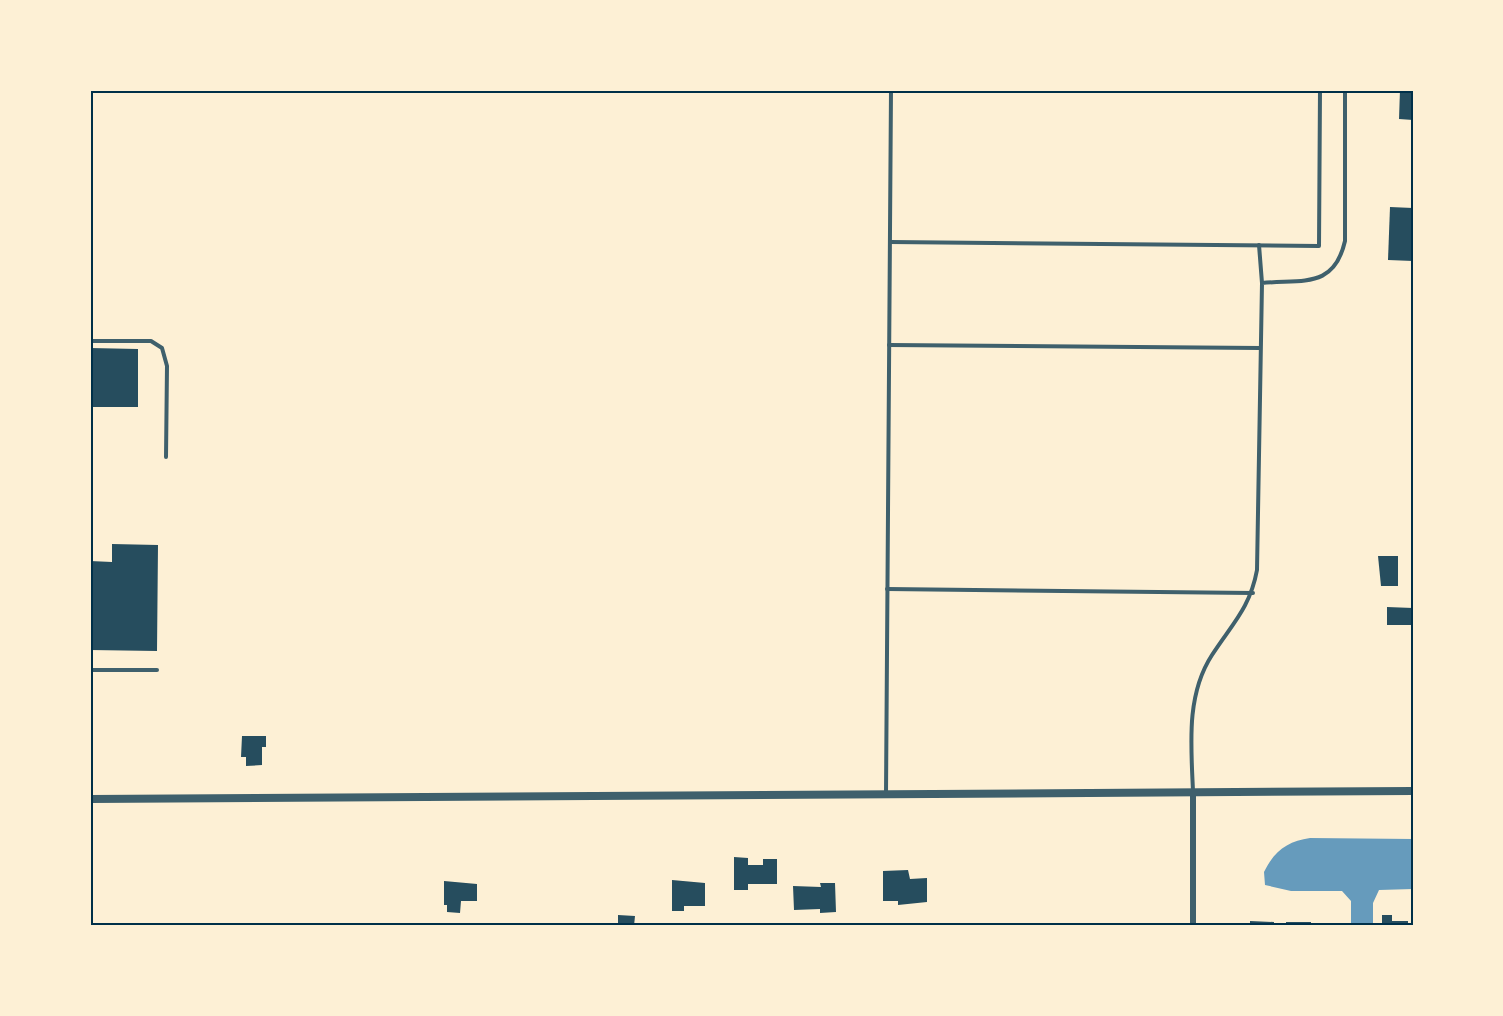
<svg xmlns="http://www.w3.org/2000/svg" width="1503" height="1016" viewBox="0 0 1503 1016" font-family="Barlow,sans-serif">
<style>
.water{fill:#669bbc}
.building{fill:#264d5e}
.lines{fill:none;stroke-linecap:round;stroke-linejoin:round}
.service{stroke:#3f606c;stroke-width:4}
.minor{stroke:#3f606c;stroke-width:6}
.tertiary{stroke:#3f606c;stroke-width:8}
.neatline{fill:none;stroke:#003049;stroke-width:2}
</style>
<rect width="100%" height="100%" fill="#fdf0d5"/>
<path class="water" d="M1310,838L1413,839V889L1379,890L1373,903V926H1351V901L1342,891H1291L1265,885L1264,872C1274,851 1288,841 1310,838Z"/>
<g class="building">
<polygon points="1400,90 1413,90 1413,120 1399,119"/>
<polygon points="1390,207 1413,208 1413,261 1388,260"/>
<polygon points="90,348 138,349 138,407 90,407"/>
<polygon points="112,544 158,545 157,651 90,650 90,561 112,562"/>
<polygon points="1378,556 1398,556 1398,586 1381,586"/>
<polygon points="1387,607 1413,608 1413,625 1387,625"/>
<polygon points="242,736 266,736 266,747 262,747 262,765 246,766 246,757 241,757"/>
<polygon points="734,857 748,858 748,865 763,865 763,859 777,859 777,884 748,884 748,890 734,890"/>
<polygon points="908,870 910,879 927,878 927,902 898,905 898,901 883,901 883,871"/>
<polygon points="672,880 705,883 705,906 684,906 684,911 672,911"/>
<polygon points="444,881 477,884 477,901 461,901 460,913 447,912 447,905 444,905"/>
<polygon points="820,883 835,883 836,912 820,913 820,909 794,910 793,886 821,887"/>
<polygon points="618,915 635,916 634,926 618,926"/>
<polygon points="1382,915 1392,915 1392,921 1408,921 1408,926 1382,926"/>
<polygon points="1250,921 1274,922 1274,926 1250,926"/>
<rect x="1286" y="922" width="25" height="4"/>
</g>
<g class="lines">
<g class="service">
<polyline points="890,242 1319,246 1320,90"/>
<polyline points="1259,245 1262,283"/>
<polyline points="90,341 151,341 162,348 167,366 166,457"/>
<polyline points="889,345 1260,348"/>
<polyline points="887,589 1253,593"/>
<polyline points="90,670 157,670"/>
<path d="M1193,791C1191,745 1186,695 1212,655C1232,624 1250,608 1257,570L1262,283C1303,279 1334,289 1345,241V90"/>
<polyline points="886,794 891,90"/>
</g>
<polyline class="minor" points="1193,792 1193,926"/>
<polyline class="tertiary" points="90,799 1413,791"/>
</g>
<rect width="1503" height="1016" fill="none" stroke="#fdf0d5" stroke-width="183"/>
<rect x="92" y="92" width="1320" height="832" class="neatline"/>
</svg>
